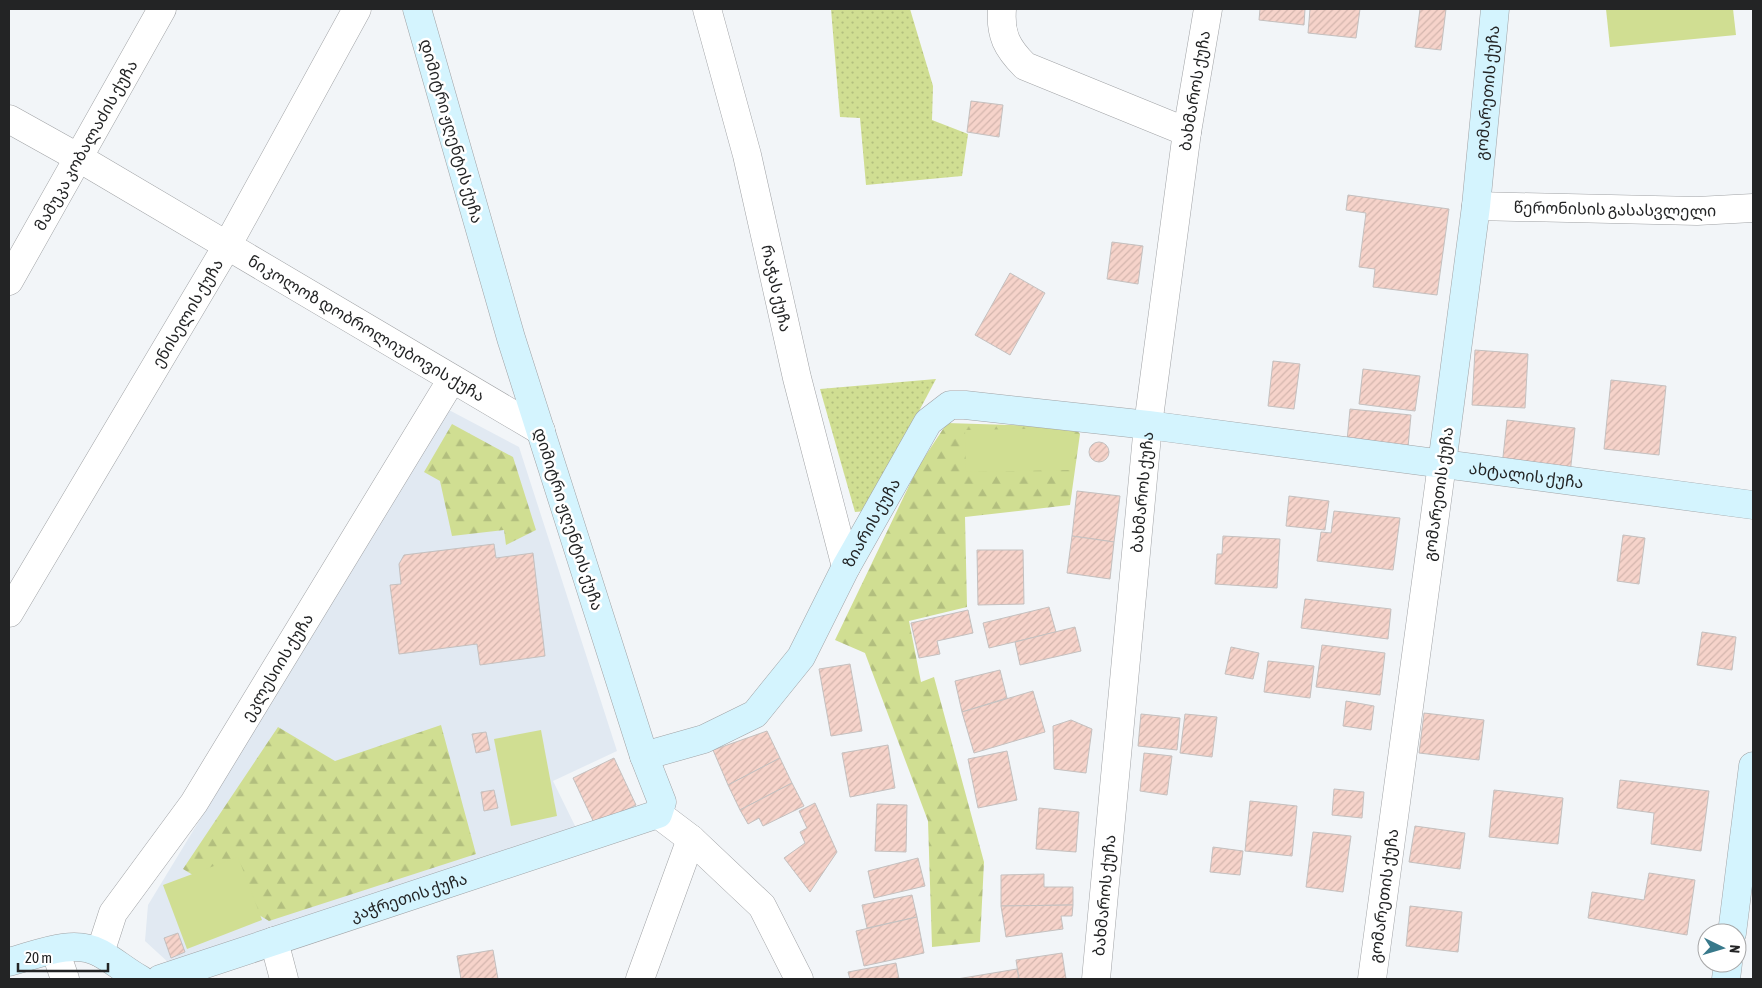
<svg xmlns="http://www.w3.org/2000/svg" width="1762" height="988" viewBox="0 0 1762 988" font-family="'Asap Condensed','Noto Sans Georgian',sans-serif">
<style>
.built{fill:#e1e9f2}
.grass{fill:url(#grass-dots)}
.forest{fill:url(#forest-firs)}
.green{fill:#d0de92}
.building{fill:url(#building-hatch);stroke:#c4c0bf}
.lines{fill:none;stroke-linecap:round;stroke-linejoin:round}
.street-casing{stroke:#a1a3a6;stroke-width:29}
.secondary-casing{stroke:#a1a3a6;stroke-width:29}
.street{stroke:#fff;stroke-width:28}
.secondary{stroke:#d4f4fe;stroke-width:28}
.labels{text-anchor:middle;stroke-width:5;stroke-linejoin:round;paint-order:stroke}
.street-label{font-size:16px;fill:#232425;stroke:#fff}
</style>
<defs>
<pattern id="grass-dots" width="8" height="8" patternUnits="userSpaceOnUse" patternTransform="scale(1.25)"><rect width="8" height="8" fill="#d0de92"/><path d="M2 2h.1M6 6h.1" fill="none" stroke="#b2be7e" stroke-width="1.8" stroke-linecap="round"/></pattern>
<pattern id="forest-firs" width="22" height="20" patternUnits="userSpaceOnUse" patternTransform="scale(1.25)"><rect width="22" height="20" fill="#d0de92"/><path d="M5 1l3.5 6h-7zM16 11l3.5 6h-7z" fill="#b2be7e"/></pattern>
<pattern id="building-hatch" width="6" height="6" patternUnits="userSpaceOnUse" patternTransform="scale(1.25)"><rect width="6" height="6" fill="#f6d3ca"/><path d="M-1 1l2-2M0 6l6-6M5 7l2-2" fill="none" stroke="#d3b5ad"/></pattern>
</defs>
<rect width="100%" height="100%" fill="#f2f5f8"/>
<polygon class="built" points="449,410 519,447 617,751 553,781 578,832 170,964 145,941 148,905"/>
<g class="grass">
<polygon points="831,9 910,9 933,86 932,120 968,134 962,176 866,185 860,118 840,117"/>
<polygon points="936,379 866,511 855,512 820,389"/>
</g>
<g class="forest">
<polygon points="947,423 1074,427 1080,434 1070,505 965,517 967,607 909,621 921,682 934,677 984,862 980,942 932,947 928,821 865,653 835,640 918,467"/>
<polygon points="452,424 513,457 536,530 506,545 504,530 452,536 440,481 424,472"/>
<polygon points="441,725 476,854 269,921 183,869 278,727 335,761"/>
</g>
<g class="green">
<polygon points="1606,9 1733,9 1736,35 1610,47"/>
<polygon points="1072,428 1073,470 966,472 965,430"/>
<polygon points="541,730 557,816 511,826 494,739"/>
<polygon points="238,857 262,920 187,949 163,885"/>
</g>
<g class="building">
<polygon points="1260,9 1305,9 1304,25 1259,20"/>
<polygon points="1310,9 1360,9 1356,38 1308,33"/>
<polygon points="1420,9 1446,9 1441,50 1415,47"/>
<polygon points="971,101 1003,105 999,137 967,132"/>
<polygon points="1348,195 1449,209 1437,295 1373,287 1375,269 1359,267 1366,213 1346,210"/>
<polygon points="1112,242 1143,246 1138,284 1107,279"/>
<polygon points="1010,273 1045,293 1010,355 975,335"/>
<polygon points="1475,350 1528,354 1525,408 1472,405"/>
<polygon points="1273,361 1300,364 1294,409 1268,406"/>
<polygon points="1363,369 1420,376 1415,411 1359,404"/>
<polygon points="1611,380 1666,386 1659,455 1604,449"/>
<polygon points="1350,409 1411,415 1408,447 1347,441"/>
<polygon points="1507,420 1575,428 1570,474 1502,466"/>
<circle cx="1099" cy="452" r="10"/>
<polygon points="1077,491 1120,496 1114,542 1072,536"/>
<polygon points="1289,496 1329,501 1325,530 1286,526"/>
<polygon points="1334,511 1400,518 1393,570 1317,561 1321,532 1331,533"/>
<polygon points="1623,535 1645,538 1639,584 1617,581"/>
<polygon points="1072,536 1114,542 1110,579 1067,573"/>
<polygon points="1223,536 1280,539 1277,588 1215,584 1217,554 1222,554"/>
<polygon points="494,544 496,558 533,553 545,656 480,665 477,644 399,654 390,585 401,584 399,564 404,555"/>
<polygon points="977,550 1023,550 1024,604 978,605"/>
<polygon points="1305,599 1391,609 1388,639 1301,628"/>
<polygon points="1049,607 1056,632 989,648 983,623"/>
<polygon points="968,610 973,633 937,641 940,654 919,658 911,623"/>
<polygon points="1075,627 1081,651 1020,665 1015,642"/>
<polygon points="1702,632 1736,637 1732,670 1697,665"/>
<polygon points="1322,645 1385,653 1380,695 1316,687"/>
<polygon points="1231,647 1259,653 1253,679 1225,674"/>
<polygon points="1268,661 1314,666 1310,698 1264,692"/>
<polygon points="850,664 862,731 831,736 819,669"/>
<polygon points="1000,670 1007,698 962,712 955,681"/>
<polygon points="1033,691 1045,732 974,753 962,712"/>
<polygon points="1346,701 1374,706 1371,730 1343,726"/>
<polygon points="1424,713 1484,720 1479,760 1419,753"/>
<polygon points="1141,714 1180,718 1177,750 1138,746"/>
<polygon points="1185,714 1217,717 1212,757 1180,753"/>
<polygon points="1071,720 1092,729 1086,773 1054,769 1053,726"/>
<polygon points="767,731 780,758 728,785 713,750"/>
<polygon points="486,732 490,750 476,753 472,734"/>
<polygon points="888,745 895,788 850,797 842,753"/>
<polygon points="1007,751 1017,800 978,808 968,759"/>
<polygon points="1144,753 1172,756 1167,795 1140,791"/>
<polygon points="614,758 636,805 595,825 573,778"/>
<polygon points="780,758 792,783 740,810 728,785"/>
<polygon points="1620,780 1709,791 1701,851 1651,844 1654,813 1617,808"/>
<polygon points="792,783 804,806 763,826 759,818 748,824 740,810"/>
<polygon points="1334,789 1364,792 1362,818 1332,815"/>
<polygon points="494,790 498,808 484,811 481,792"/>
<polygon points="1494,790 1563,798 1558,844 1489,837"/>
<polygon points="1250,801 1297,806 1292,856 1245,851"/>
<polygon points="815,803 837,852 810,892 784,858 805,843 800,832 807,828 799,811"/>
<polygon points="877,804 907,805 906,852 875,851"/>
<polygon points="1039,808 1079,812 1076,852 1036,849"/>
<polygon points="1415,826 1465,833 1460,869 1409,862"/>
<polygon points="1313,832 1351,836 1343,892 1306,887"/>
<polygon points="1213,847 1243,851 1240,875 1210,872"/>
<polygon points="918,858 925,886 874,898 868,871"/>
<polygon points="1649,873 1695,880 1687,935 1588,918 1592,892 1644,900"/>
<polygon points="1044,874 1044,887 1073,887 1073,905 1001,906 1001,875"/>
<polygon points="912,895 917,917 867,928 862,905"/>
<polygon points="1073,905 1072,916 1061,916 1063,929 1006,937 1001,906"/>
<polygon points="1410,906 1462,912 1458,952 1406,946"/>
<polygon points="917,917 924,953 864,966 856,931"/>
<polygon points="178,933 185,952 171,958 164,938"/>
<polygon points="493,950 498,979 461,979 457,956"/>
<polygon points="1062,953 1066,979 1019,979 1016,960"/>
<polygon points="896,963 899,979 850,979 848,972"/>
<polygon points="1017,969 1019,979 957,979"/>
</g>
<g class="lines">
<g class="street-casing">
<g id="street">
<path id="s1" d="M707,9L747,155L797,378L846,567"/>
<path d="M1002,9C1000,35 1007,48 1025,66L1187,132"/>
<path id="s2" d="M9,119L79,158L541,431"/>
<path id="s3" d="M1476,206L1697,211L1753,208"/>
<path id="s4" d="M9,281L162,9"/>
<path id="s5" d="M9,613L227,246L357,9"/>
<polyline points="658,814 691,839 762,906 799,979"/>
<polyline points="274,941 284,979"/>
<polyline points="55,950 65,979"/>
<path id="s6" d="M100,953L113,913L194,803L452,379"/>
<polyline points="640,979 691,839"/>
<path id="s7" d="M1096,979L1148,425L1187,132L1208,9"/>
<path id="s8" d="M1372,979L1442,464"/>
</g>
</g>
<g class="secondary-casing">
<g id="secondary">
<path id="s9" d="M1442,464L1476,206L1495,9"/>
<path id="s10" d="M644,756L704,739L755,714L801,657L846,567L928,422L950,405H965L1148,425L1753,505"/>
<polyline points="1732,933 1753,766"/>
<path d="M9,962C37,955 72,938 100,953C113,960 127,972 140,979"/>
<path id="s11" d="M160,979L658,814L662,802L644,756L511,338L417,9"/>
<polyline points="1726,979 1728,963"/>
</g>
</g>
<use href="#street" class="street"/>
<use href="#secondary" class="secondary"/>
</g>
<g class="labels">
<g class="street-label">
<text dy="6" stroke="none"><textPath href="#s7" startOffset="894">ბახმაროს ქუჩა</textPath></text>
<text dy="6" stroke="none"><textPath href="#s9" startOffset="374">გომარეთის ქუჩა</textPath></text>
<text transform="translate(452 131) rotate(74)" y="6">დიმიტრი ჟღენტის ქუჩა</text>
<text dy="6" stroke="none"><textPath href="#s4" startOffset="156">მამუკა კობალაძის ქუჩა</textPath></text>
<text dy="6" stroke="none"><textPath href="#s3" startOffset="139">წერონისის გასასვლელი</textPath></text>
<text dy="6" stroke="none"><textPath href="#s1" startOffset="288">რაჭას ქუჩა</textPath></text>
<text dy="6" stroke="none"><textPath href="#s5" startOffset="349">ენისელის ქუჩა</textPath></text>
<text dy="6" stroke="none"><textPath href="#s2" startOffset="414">ნიკოლოზ დობროლიუბოვის ქუჩა</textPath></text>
<text dy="6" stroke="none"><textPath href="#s10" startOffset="1068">ახტალის ქუჩა</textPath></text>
<text dy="6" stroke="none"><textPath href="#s7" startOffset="489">ბახმაროს ქუჩა</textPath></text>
<text transform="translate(1438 494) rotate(-82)" y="6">გომარეთის ქუჩა</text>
<text transform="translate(569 519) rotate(72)" y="6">დიმიტრი ჟღენტის ქუჩა</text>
<text dy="6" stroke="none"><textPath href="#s10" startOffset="344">ზიარის ქუჩა</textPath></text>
<text dy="6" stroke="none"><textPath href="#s6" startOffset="338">ეკლესიის ქუჩა</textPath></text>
<text dy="6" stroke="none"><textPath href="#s7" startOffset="84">ბახმაროს ქუჩა</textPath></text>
<text dy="6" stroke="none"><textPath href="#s8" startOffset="84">გომარეთის ქუჩა</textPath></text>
<text dy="6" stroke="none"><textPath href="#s11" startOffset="262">კაჭრეთის ქუჩა</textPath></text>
</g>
</g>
<rect width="1762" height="988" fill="none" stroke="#232425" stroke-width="20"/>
<g transform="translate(1722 948) rotate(95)"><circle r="24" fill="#ffffff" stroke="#a7a7a8"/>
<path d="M0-4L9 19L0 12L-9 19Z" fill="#38798b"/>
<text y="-8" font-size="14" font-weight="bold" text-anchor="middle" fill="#232425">N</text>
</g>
<path d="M18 963v8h90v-8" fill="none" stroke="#232425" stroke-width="2.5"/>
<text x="25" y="963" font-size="15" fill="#232425" stroke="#ffffff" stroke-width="4" paint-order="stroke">20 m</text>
</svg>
